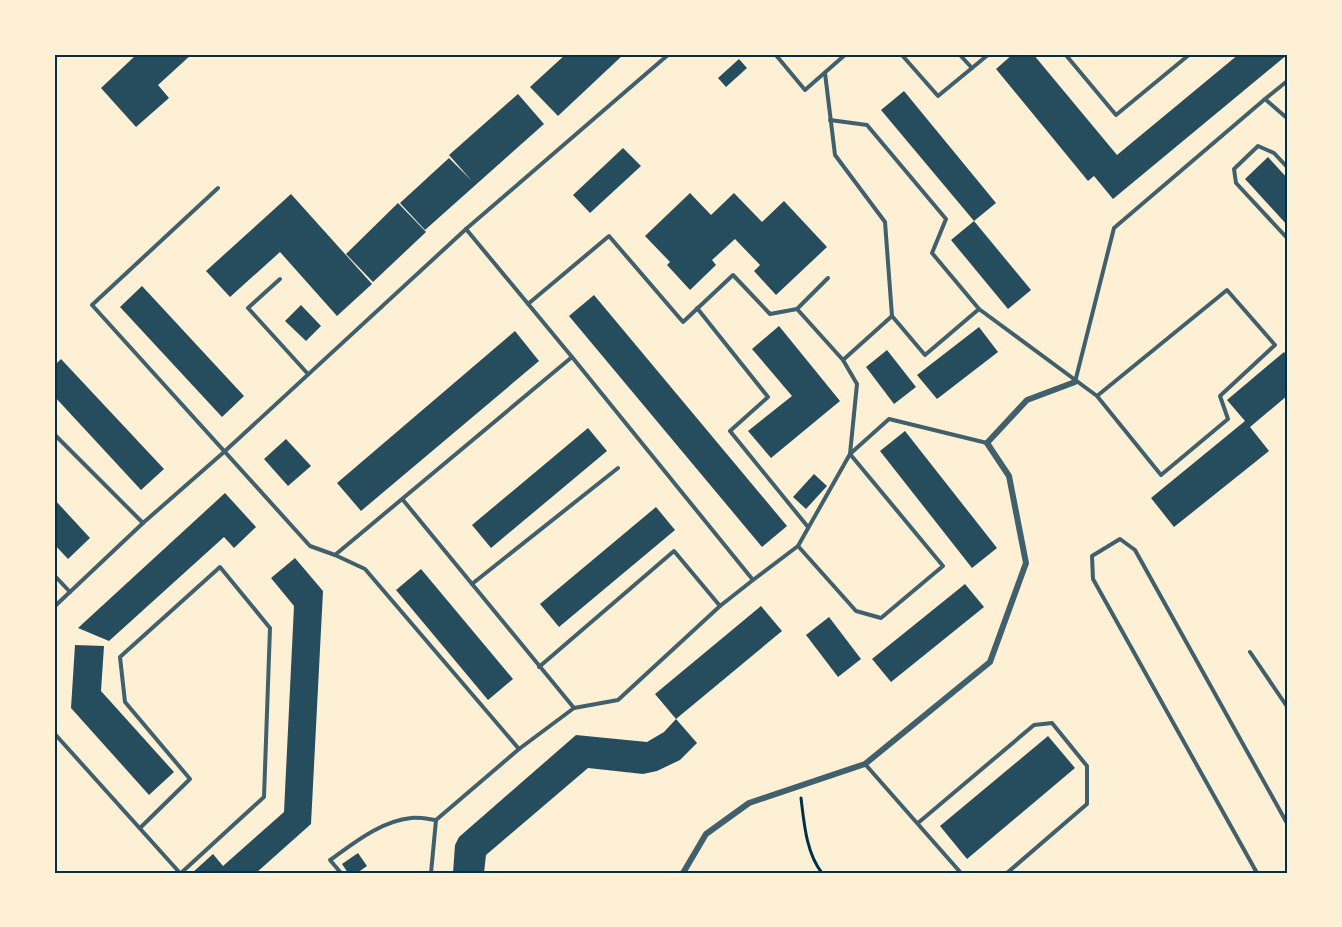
<svg xmlns="http://www.w3.org/2000/svg" width="1342" height="927" viewBox="0 0 1342 927" font-family="Raleway,sans-serif">
<style>
.building{fill:#264d5e}
.lines{fill:none;stroke-linecap:round;stroke-linejoin:round}
.path{stroke:#003049;stroke-width:3}
.service{stroke:#3f606c;stroke-width:4}
.minor{stroke:#3f606c;stroke-width:6}
.neatline{fill:none;stroke:#003049;stroke-width:2}
</style>
<rect width="100%" height="100%" fill="#fdf0d5"/>
<g class="building">
<polygon points="135,54 192,54 158,85 169,98 136,127 101,88 136,55"/>
<polygon points="566,54 624,54 558,116 530,87"/>
<polygon points="1013,54 1033,54 1117,155 1239,54 1288,54 1113,199 1094,176 1088,181 996,69"/>
<polygon points="739,59 747,68 726,87 718,78"/>
<polygon points="904,91 996,203 974,221 881,110"/>
<polygon points="518,94 544,124 425,230 400,203 449,158 472,181 449,155"/>
<polygon points="623,148 641,166 590,213 573,195"/>
<polygon points="1268,157 1288,179 1288,226 1245,179"/>
<polygon points="690,193 711,215 734,193 762,222 784,201 827,247 776,295 754,271 760,265 735,239 712,260 716,265 690,290 667,265 670,262 645,236"/>
<polygon points="291,194 372,284 337,316 280,252 230,297 206,271"/>
<polygon points="398,203 426,232 373,282 346,254"/>
<polygon points="974,221 1031,290 1008,309 951,240"/>
<polygon points="142,286 244,396 222,417 120,307"/>
<polygon points="594,295 787,526 762,547 569,316"/>
<polygon points="301,305 321,326 306,341 285,321"/>
<polygon points="779,326 840,401 771,458 748,431 792,396 752,349"/>
<polygon points="979,327 998,352 937,399 917,375"/>
<polygon points="515,331 539,361 361,511 337,483"/>
<polygon points="887,350 916,387 894,404 866,367"/>
<polygon points="1284,352 1288,357 1288,395 1250,427 1269,451 1174,527 1151,498 1245,421 1227,400"/>
<polygon points="61,359 164,469 141,490 54,396 54,366"/>
<polygon points="588,428 607,451 491,548 472,525"/>
<polygon points="905,431 997,548 972,568 880,451"/>
<polygon points="286,439 311,466 288,486 264,459"/>
<polygon points="814,474 827,486 806,509 793,497"/>
<polygon points="225,493 256,527 234,548 224,537 109,641 78,628"/>
<polygon points="54,499 90,538 68,559 54,544"/>
<polygon points="656,507 675,530 559,627 540,604"/>
<polygon points="295,558 323,591 311,824 256,873 192,873 213,854 223,866 284,812 294,606 271,578"/>
<polygon points="421,569 513,679 488,700 396,590"/>
<polygon points="965,584 984,607 891,682 872,659"/>
<polygon points="761,606 782,631 676,719 697,743 680,760 657,771 643,774 588,768 486,855 484,873 453,873 455,845 459,837 576,735 647,742 664,732 676,719 655,694"/>
<polygon points="829,617 861,659 838,677 806,635"/>
<polygon points="75,645 104,646 101,691 174,772 149,795 71,708"/>
<polygon points="1048,736 1075,768 967,859 940,826"/>
<polygon points="358,853 367,866 357,873 348,873 342,864"/>
</g>
<g class="lines">
<path class="path" d="M801,798C804,822 806,853 822,873"/>
<g class="service">
<polyline points="775,54 805,90 846,54"/>
<polyline points="901,54 938,96 989,54"/>
<polyline points="959,54 972,68"/>
<polyline points="1065,54 1116,115 1190,54"/>
<polyline points="825,73 835,155 885,222 892,316"/>
<polyline points="1265,99 1286,82"/>
<polyline points="1288,168 1274,153 1258,146 1234,169 1236,183 1288,239"/>
<polyline points="218,188 92,305 310,546 335,555 572,357 753,580 798,546 856,611 881,618 943,566 850,454 889,419 987,443"/>
<polyline points="466,229 572,357"/>
<polyline points="280,279 248,308 308,374"/>
<polyline points="528,304 609,236 683,322 733,275 770,314 797,309 843,360"/>
<polyline points="697,308 768,397 730,431 808,527"/>
<polyline points="797,309 828,278"/>
<polyline points="979,309 1097,396 1161,475 1228,419 1220,396 1275,345 1227,290 1097,396"/>
<polyline points="1075,382 1114,228 1265,99 1288,119"/>
<polyline points="54,434 143,523"/>
<polyline points="403,500 574,708"/>
<polyline points="798,546 850,454 857,384 843,360 892,316 925,355 979,309 932,253 946,219 867,125 830,120"/>
<polyline points="335,555 365,569 519,749"/>
<polyline points="54,575 70,592"/>
<polyline points="472,584 618,468"/>
<polyline points="54,607 143,523 224,452 466,229 669,54"/>
<polyline points="1250,652 1288,708"/>
<polyline points="539,667 674,551 720,606 753,580"/>
<polyline points="54,733 180,873"/>
<polyline points="865,764 961,873"/>
<polyline points="918,823 1034,725 1052,723 1087,766 1087,804 1007,873"/>
<polyline points="140,828 190,779 125,702 120,657 220,567 270,628 264,797 181,873"/>
<path d="M341,873L330,860C354,843 381,821 411,818C419,817 428,819 436,820"/>
<polyline points="431,873 436,820 519,749 574,708 618,700 720,606"/>
<polyline points="1257,873 1093,579 1092,556 1120,539 1135,550 1288,825"/>
</g>
<polyline class="minor" points="683,873 706,834 749,803 865,764 990,662 1026,563 1009,476 987,443 1027,400 1075,382"/>
</g>
<rect width="1342" height="927" fill="none" stroke="#fdf0d5" stroke-width="111"/>
<rect x="56" y="56" width="1230" height="816" class="neatline"/>
</svg>
